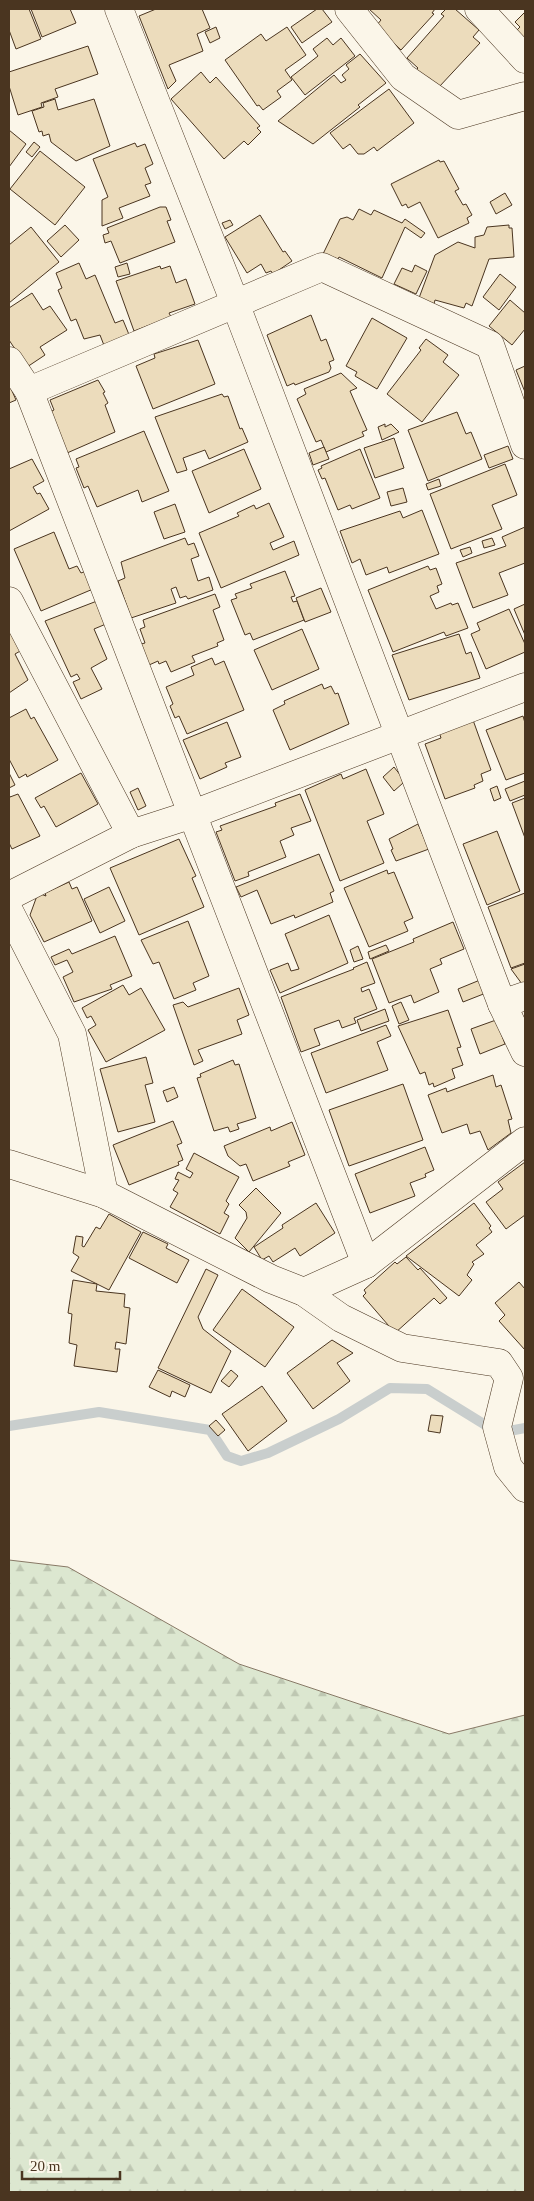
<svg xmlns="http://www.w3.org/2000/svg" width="534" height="2201" viewBox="0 0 534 2201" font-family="Georgia,serif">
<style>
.forest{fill:url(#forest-firs);stroke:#887966}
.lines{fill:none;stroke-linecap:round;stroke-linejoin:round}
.stream{stroke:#c9cecd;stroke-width:10}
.building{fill:#ecdcbc;stroke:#4a3520}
.street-casing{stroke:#4a3520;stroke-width:29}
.street{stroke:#fbf6e9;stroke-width:28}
</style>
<defs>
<pattern id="forest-firs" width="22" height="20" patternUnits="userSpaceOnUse" patternTransform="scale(1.25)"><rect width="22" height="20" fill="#dce7d0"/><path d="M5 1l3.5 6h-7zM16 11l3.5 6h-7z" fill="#bec7b2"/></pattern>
</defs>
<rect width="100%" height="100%" fill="#fbf6e9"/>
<polygon class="forest" points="9,1560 68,1567 239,1664 449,1734 525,1715 525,2192 9,2192"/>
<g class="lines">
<polyline class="stream" points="9,1426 99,1412 210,1430 227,1456 241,1461 268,1453 339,1419 390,1388 427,1389 487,1426 509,1431 525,1428"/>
</g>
<g class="building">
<polygon points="9,9 29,9 41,39 16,49 9,30"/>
<polygon points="31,9 70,9 76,23 42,37"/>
<polygon points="156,9 202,9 210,28 197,34 203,51 169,65 176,81 168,89 139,16"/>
<polygon points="317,9 322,9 332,22 302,43 291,27"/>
<polygon points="369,9 435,9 432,13 434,14 401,50 376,26 381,20"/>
<polygon points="446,9 455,9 479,30 473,37 480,43 439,87 428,77 424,81 414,72 418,68 407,58 444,16 441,14"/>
<polygon points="525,12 525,40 516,31 520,27 515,22"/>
<polygon points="216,27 220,38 210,43 205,32"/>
<polygon points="287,27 306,55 285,70 292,80 277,91 281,97 263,110 259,105 257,106 225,60 261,34 266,41"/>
<polygon points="327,38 333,45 341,38 355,56 305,95 291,77 318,56 313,49"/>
<polygon points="88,46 98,74 55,89 58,97 41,103 42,107 18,115 9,86 9,72"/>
<polygon points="360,54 386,83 358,105 360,107 313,144 278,121 334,75 341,83 346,80 342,75 349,69 346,65"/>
<polygon points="201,72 210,83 216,77 260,126 257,128 261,132 248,145 244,141 224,159 171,99"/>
<polygon points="389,89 414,123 377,151 374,147 364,154 358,154 350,144 343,149 330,133"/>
<polygon points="55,99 58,110 94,99 110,146 76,161 51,142 49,134 43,136 42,131 39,132 32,111 44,107 43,103"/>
<polygon points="9,130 26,144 9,167"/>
<polygon points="34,142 40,147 32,157 26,152"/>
<polygon points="135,143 137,147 145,144 153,164 145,168 151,183 145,185 150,196 119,208 123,218 102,226 102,200 108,197 93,159"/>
<polygon points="40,151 85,187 55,225 10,189"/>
<polygon points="439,160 440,162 444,161 459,189 455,191 456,193 463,205 466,204 472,215 467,218 469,223 438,238 420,202 408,208 406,204 402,206 391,184"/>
<polygon points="505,193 512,205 496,214 490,202"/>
<polygon points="160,207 166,207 171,220 167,221 175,242 120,263 111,241 105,243 103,235 109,233 107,228"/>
<polygon points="359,209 371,215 374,210 402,223 405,219 425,233 421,238 405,227 382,278 339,257 338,259 323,254 340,219 347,217 353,220"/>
<polygon points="260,215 283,252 285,251 292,261 273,274 271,271 266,273 261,264 247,273 225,237"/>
<polygon points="230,220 233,225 225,229 222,223"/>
<polygon points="65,225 79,240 61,257 47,241"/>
<polygon points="509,225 509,228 512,228 514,257 489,259 472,306 466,303 464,308 435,300 434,304 419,298 435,255 458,242 475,248 475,237 484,235 487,227"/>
<polygon points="31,227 59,262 9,303 9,245"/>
<polygon points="79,263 86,279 95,275 115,323 123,320 130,337 105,348 100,335 84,339 76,319 71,321 58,290 62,288 56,273"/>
<polygon points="127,263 130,274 118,277 115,267"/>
<polygon points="415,265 427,271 416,294 394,284 402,268 412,272"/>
<polygon points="160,266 161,269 170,266 176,283 186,279 195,304 169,313 171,317 134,331 116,281"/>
<polygon points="500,274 516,287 499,310 483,297"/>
<polygon points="32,293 43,310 50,306 67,330 40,347 45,355 27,367 9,340 9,308"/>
<polygon points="510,300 525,313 525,329 512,345 489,326"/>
<polygon points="311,315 321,341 326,339 334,360 329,362 331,368 329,372 295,385 294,383 287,386 267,335"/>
<polygon points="372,318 407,338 377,389 355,376 357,372 346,366"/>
<polygon points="426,339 448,355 443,362 459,375 422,422 387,394 421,350 419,348"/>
<polygon points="198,340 215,384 153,409 136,366 155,358 154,354"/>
<polygon points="525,366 525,392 516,370"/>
<polygon points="341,373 357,388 350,391 367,430 362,432 364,436 326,452 321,440 316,442 297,399 306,394 304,389"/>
<polygon points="98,380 105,392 103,393 108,403 105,405 115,432 67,453 50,412 54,410 50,400"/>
<polygon points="9,384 16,400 9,403"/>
<polygon points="222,394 224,397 228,396 240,429 242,428 248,442 209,459 205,450 183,458 187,470 177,473 155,417"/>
<polygon points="457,412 466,434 471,432 482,459 428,481 408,430"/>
<polygon points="385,424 385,427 391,424 399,432 382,440 378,427"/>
<polygon points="144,431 169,491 142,502 138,490 97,507 88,486 84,488 76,468 79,467 76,459"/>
<polygon points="394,438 404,468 375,478 364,448"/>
<polygon points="508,446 513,459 489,468 484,455"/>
<polygon points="324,447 329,459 313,465 309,453"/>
<polygon points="244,449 261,489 209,513 192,471"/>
<polygon points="360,449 380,498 352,509 350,505 338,510 325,478 322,479 318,470 322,468 321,466"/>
<polygon points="32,459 44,481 33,487 37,494 40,493 49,509 9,531 9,469"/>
<polygon points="505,464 517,495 492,505 502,529 451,549 430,494"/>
<polygon points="439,479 441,486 428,490 426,484"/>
<polygon points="403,488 407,502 391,506 387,492"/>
<polygon points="269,503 284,537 270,543 273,550 294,541 299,555 221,588 199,533 239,516 237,513 254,505 256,509"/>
<polygon points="175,504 185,532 164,539 154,512"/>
<polygon points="422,510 439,554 389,573 387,567 366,575 360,559 352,563 340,531 400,511 403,518"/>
<polygon points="525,527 525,563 499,573 508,595 473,608 456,563 506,546 502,537"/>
<polygon points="54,532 69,569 77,566 81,573 86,571 93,589 41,611 14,549"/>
<polygon points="185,538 188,545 194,543 199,556 191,559 198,581 209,577 213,590 188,599 186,596 180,598 176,587 171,589 176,603 131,618 118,581 125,578 121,562"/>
<polygon points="492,538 495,545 484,548 482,541"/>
<polygon points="470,547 472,553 463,557 460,550"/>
<polygon points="428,566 430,570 436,568 442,584 437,586 439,592 430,596 436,609 451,603 452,605 458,603 468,628 446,636 444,632 393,652 368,590"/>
<polygon points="285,571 295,596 291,597 293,602 297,601 304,620 253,640 250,633 245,635 231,600 237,598 235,594 252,588 250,584"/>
<polygon points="321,588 331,612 305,622 296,598"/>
<polygon points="215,594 220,607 213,610 224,640 217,643 218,646 192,656 195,662 171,672 166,661 159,664 158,661 149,665 141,644 145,643 140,629 145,627 143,620"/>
<polygon points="97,601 106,624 94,629 107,659 91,668 102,689 81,699 73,682 80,679 77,674 71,677 45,621"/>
<polygon points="525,604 525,635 514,609"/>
<polygon points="509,609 525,644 525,652 486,669 471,634 480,630 477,623"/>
<polygon points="9,626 22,650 15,654 28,680 9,693"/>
<polygon points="302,629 319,669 272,690 254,650"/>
<polygon points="459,634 466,654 471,652 480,678 409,700 392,655"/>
<polygon points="212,658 215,665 224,661 244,710 187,734 179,716 175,718 170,706 173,704 166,687 194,675 191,667"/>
<polygon points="322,684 324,689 331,686 335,694 338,693 349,724 290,750 273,710 285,704 284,701"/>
<polygon points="26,709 31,719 34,717 58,760 27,777 26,774 19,778 9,759 9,718"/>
<polygon points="523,716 525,723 525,773 506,780 486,730"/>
<polygon points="473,720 491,770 481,774 483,781 474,785 475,788 445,799 425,744 441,738 439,732"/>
<polygon points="227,722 241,757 225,763 227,767 200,779 183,740"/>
<polygon points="394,767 401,776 403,783 394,791 383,777"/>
<polygon points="366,769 384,814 367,821 384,863 340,881 305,790 341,774 343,779"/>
<polygon points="9,773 15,785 9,788"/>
<polygon points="81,773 98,804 56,827 44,806 41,808 35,798"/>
<polygon points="525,781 525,795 510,801 505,789"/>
<polygon points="497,786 501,798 494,801 490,789"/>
<polygon points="138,788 146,806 138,810 130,792"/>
<polygon points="9,794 10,797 18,794 40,836 12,849 9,843"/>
<polygon points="300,794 311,821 291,828 294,835 280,841 286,857 248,872 249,876 235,881 216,832 222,830 220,826 276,806 275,803"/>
<polygon points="525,798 525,838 512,803"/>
<polygon points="418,824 429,849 396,861 391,850 393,849 389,839"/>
<polygon points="497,831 520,891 487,905 463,844"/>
<polygon points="179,839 196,876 192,878 204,907 139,935 110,868"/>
<polygon points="319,854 334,891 330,893 333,902 295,918 294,915 271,924 257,890 241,897 236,887"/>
<polygon points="387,870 388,874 394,872 413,918 404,922 408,931 369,947 344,888"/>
<polygon points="69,882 72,889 77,887 92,921 44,942 30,915 38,893 46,896 45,893"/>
<polygon points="109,887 125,921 100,933 84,899"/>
<polygon points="525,893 525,963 511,968 488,907"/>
<polygon points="329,915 348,963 280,993 270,970 288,963 291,971 299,969 285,934"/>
<polygon points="188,921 209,976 193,983 196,990 174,999 159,962 153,964 141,940"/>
<polygon points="453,922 464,949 440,959 442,964 430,969 439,992 414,1003 411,995 389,1003 372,959 414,942 413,939"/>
<polygon points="115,936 132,976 110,985 112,989 74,1002 63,977 73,972 67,960 55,965 51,957 69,949 72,954"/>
<polygon points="386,945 389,951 370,959 368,952"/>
<polygon points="358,946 363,959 354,962 350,950"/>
<polygon points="367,962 375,983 361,988 362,992 369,989 377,1009 354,1018 356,1023 342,1028 339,1020 314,1029 320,1045 301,1052 281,997 354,969 353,968"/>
<polygon points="525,964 525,982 522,984 511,969"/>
<polygon points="480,980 486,993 463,1002 458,989"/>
<polygon points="123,985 129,995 141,988 165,1030 106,1062 88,1030 96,1025 91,1016 87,1018 82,1008"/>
<polygon points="239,988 249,1015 237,1020 242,1034 198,1050 203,1061 194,1065 173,1005 183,1002 188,1007"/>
<polygon points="401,1002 409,1020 399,1024 392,1006"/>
<polygon points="385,1009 389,1021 361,1031 357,1020"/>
<polygon points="448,1010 461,1047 457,1048 463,1065 452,1069 455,1078 434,1087 433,1083 429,1085 425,1072 420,1074 398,1026"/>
<polygon points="496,1020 505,1044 480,1054 471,1029"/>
<polygon points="386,1025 391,1036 377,1042 388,1070 326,1093 311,1053"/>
<polygon points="146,1057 153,1083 145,1085 155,1122 118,1132 100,1069"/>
<polygon points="233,1060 235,1065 239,1064 256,1118 237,1124 239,1129 230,1132 228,1127 214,1131 197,1078 201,1077 200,1074"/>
<polygon points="493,1075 496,1087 501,1085 512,1119 508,1120 511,1133 488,1150 480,1131 470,1134 467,1124 442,1133 428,1095 446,1088 447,1092"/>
<polygon points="403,1084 423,1140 349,1166 329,1110"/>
<polygon points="174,1087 178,1097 167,1102 163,1091"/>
<polygon points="173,1121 182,1143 177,1145 183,1160 178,1162 179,1165 129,1185 113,1145"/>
<polygon points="292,1122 305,1155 288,1162 290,1166 253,1181 246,1164 240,1166 228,1156 224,1146 270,1127 271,1131"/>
<polygon points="425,1147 434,1170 425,1174 426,1177 410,1183 415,1196 370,1213 355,1174"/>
<polygon points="194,1153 239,1177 226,1201 229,1204 224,1213 229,1216 220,1234 170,1207 178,1193 173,1190 179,1180 175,1179 178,1172 190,1178 193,1173 186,1169"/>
<polygon points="525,1162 525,1215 506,1229 486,1202 503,1189 498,1182"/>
<polygon points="256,1188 281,1213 249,1252 235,1238 247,1218 246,1212 239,1205"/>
<polygon points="316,1203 335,1233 300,1256 295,1248 273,1262 269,1256 262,1260 254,1247 283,1228 282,1225"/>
<polygon points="474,1203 491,1226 489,1228 492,1232 476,1245 484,1254 472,1262 474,1264 467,1275 472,1280 459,1296 406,1256"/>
<polygon points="109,1214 141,1232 109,1290 71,1271 79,1257 73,1253 76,1236 83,1237 82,1246 84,1247 96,1227 100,1229"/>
<polygon points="143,1232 168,1244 166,1248 189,1260 177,1283 129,1258"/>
<polygon points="406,1257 418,1270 420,1268 447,1298 440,1304 434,1298 395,1333 363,1296 366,1293 364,1290 395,1262 397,1264"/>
<polygon points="206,1269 218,1275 198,1317 203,1329 231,1351 211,1393 158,1368"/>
<polygon points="73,1280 97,1284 96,1291 125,1294 124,1307 130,1308 126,1344 116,1342 115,1349 120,1349 117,1372 74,1366 77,1345 69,1343 72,1314 68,1313"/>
<polygon points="519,1282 525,1289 525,1350 499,1321 505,1315 495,1303"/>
<polygon points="242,1289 294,1327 265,1367 213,1330"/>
<polygon points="332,1340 353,1353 337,1363 350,1381 313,1409 287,1373"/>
<polygon points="158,1370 190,1385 185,1397 172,1391 170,1397 149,1387"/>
<polygon points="231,1370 238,1376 229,1387 221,1381"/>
<polygon points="262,1386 287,1421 248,1451 222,1414"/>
<polygon points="431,1415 443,1416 440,1433 428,1431"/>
<polygon points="216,1420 225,1430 218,1436 209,1426"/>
</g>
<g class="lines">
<g class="street-casing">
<g id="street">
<polyline points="119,9 235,303 502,1004 525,1052"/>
<polyline points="349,9 403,77 458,115 525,96"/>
<polyline points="479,9 525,59"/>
<polyline points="9,361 29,391"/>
<polyline points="9,601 131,834"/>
<polyline points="9,896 131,834 193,814 525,687"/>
<polyline points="9,911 72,1034 104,1194"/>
<polyline points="502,1004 525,996"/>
<polyline points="9,1164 104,1194 271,1279 304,1292 341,1318 402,1348 499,1363 509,1378 497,1427 508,1467 525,1488"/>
<polyline points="366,1264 29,391 322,267 490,345 525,445"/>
<polyline points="304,1292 366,1264 525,1141"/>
</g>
</g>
<use href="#street" class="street"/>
</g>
<rect width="534" height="2201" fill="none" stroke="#4a3520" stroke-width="20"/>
<path d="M22 2171v8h98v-8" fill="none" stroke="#4a3520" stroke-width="2.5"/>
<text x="30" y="2171" font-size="15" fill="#4a3520" stroke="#fbf6e9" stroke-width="4" paint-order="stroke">20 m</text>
</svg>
